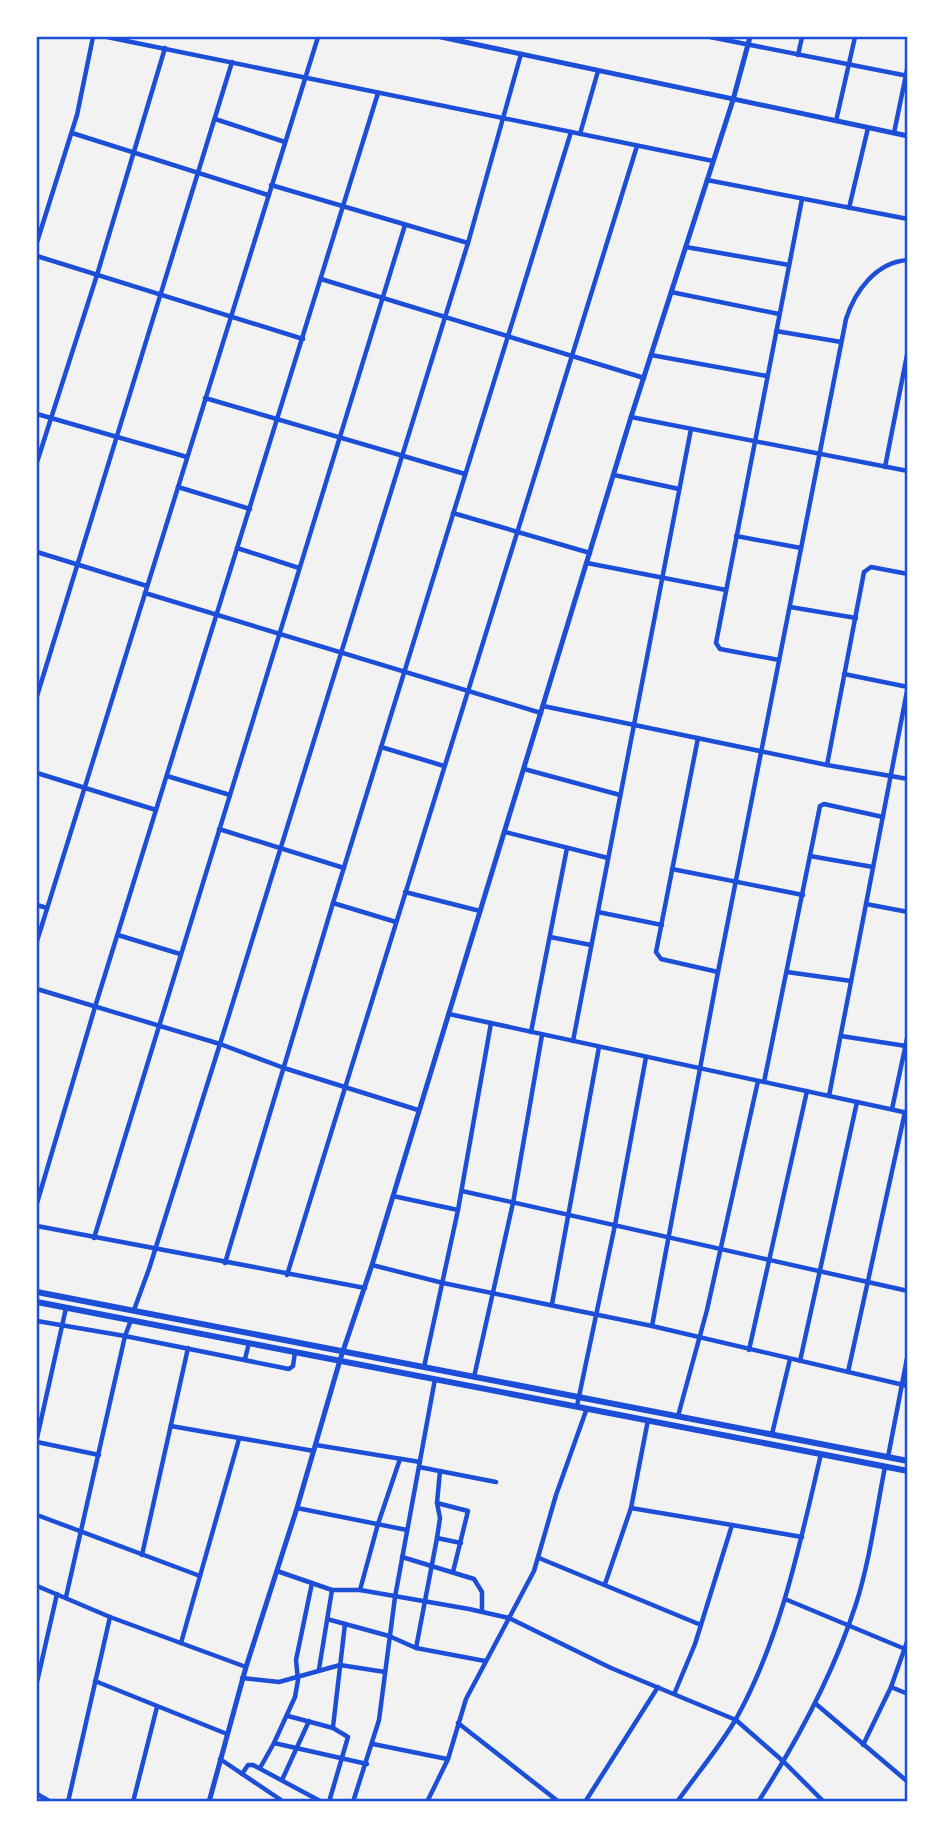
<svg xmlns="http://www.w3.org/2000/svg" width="945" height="1839" viewBox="0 0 945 1839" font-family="'IBM Plex Serif',serif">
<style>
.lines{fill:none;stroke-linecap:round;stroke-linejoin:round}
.minor{stroke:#1d4ed8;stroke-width:4.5}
.tertiary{stroke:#1d4ed8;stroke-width:5}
.secondary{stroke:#1d4ed8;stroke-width:6}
.neatline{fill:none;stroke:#1d4ed8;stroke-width:2.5}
</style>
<rect width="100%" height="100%" fill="#f2f2f2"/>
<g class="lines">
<g class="minor">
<polyline points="107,37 713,161"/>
<polyline points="710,37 908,76"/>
<polyline points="798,55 802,37"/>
<polyline points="215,119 285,142"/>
<polyline points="836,121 855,37"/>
<polyline points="72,133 268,195"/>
<polyline points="894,133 908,65"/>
<polyline points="580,134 598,71"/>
<polyline points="707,180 908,219"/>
<polyline points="271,185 468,243"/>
<polyline points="849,208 868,128"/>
<polyline points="37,242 77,115 93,37"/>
<polyline points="686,247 789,265"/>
<polyline points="37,256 303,339"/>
<polyline points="321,279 644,378"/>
<polyline points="671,292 779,314"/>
<polyline points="776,331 841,342"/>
<polyline points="651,355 767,376"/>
<polyline points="205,398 465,474"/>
<polyline points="37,414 187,457"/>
<polyline points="631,417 908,471"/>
<polyline points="37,462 97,275 165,48"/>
<polyline points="885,467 908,350"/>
<polyline points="614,475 679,489"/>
<polyline points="178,487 250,509"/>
<polyline points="453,513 590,553"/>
<polyline points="736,536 801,548"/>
<polyline points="237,548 299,568"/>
<polyline points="37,552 147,586"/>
<polyline points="587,563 726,590"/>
<polyline points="145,593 541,713"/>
<polyline points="790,607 856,618"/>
<polyline points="779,660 720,649 716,643 802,199"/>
<polyline points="844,674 908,687"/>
<polyline points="37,696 232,62"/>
<polyline points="543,706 827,765 908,779"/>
<polyline points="698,738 656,952 661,959 718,972"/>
<polyline points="381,747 444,766"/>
<polyline points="827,765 864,572 871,567 908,574"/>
<polyline points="524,769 620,795"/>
<polyline points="37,773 156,810"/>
<polyline points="167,776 230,795"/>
<polyline points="219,829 344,868"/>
<polyline points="505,832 608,858"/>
<polyline points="810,856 873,867"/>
<polyline points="672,869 803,895"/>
<polyline points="405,892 480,911"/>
<polyline points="333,903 396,922"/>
<polyline points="866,904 908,912"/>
<polyline points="37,905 47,908"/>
<polyline points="598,912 662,925"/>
<polyline points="118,935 180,954"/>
<polyline points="550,937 591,945"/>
<polyline points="37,941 318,37"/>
<polyline points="787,972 851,981"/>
<polyline points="37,989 220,1044 284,1068 418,1110"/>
<polyline points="449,1014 908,1113"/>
<polyline points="531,1032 567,848"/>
<polyline points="841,1036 906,1046"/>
<polyline points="573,1041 691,429"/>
<polyline points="764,1082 820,806 824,804 883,817"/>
<polyline points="829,1096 908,686"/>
<polyline points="892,1109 908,1034"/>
<polyline points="462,1191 908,1291"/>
<polyline points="393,1196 458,1210"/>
<polyline points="37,1203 95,1007 378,93"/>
<polyline points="37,1226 365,1288"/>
<polyline points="94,1238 405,225"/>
<polyline points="225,1263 333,903 571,132"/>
<polyline points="372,1265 443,1283 652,1326 908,1386"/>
<polyline points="287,1275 637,146"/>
<polyline points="552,1304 599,1047"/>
<polyline points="134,1310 149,1269 220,1044 468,243 521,54"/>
<polyline points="37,1321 125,1336 289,1369 293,1366 295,1352"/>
<path d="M652,1326L718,972L846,319C855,291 876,262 908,260"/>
<polyline points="749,1350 807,1091"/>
<polyline points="245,1359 249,1343"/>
<polyline points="800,1361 857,1102"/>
<polyline points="424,1367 458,1210 491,1023"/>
<polyline points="848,1372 905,1112"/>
<polyline points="474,1377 513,1203 542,1035"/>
<polyline points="577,1406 615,1225 646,1057"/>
<polyline points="678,1416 707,1310 758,1081"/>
<polyline points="171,1426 314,1451"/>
<polyline points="772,1434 790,1359"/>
<polyline points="37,1438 66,1308"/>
<polyline points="37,1442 99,1455"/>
<polyline points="316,1445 420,1462"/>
<polyline points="888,1457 908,1353"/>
<polyline points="419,1467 496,1482"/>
<polyline points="437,1503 468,1511 453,1572"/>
<polyline points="297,1508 407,1530"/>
<polyline points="631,1508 732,1525"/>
<polyline points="37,1515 200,1576 181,1643"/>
<polyline points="437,1538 461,1543"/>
<polyline points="142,1555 188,1348"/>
<polyline points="402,1557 474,1579 482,1592 482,1611"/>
<polyline points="539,1558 701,1625"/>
<polyline points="277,1571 332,1590 360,1590 469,1609 509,1618 611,1668 736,1720 784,1762 824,1802"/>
<polyline points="200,1576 239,1439"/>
<polyline points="605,1584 631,1508 648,1420"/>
<polyline points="37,1586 110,1617 246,1667"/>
<polyline points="360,1590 378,1524 400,1459"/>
<polyline points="66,1597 125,1336 131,1320"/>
<polyline points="785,1599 905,1649"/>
<polyline points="327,1619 389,1636 416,1648 485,1661"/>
<polyline points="416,1648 437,1538 440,1518 437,1503 440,1471"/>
<polyline points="319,1669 332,1590"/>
<polyline points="242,1678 279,1682 340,1665 385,1672"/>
<polyline points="95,1681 227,1734"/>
<polyline points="37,1682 57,1594"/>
<polyline points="891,1687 908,1694"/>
<polyline points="675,1692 695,1644 732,1525 802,1537"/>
<polyline points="816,1704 908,1782"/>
<polyline points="288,1716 333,1728 348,1737 329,1802"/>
<polyline points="458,1723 559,1802"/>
<polyline points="333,1727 345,1624"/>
<polyline points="274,1743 367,1764"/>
<polyline points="373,1744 447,1759"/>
<polyline points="863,1745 891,1687 908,1639"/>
<polyline points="220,1759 284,1802"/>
<polyline points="260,1768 274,1743 295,1697 298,1680 296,1660 312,1583"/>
<polyline points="242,1774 248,1765 253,1765 322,1802"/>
<polyline points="282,1780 309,1721"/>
<polyline points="37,1794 51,1802"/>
<polyline points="68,1802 110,1617"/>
<polyline points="133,1802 157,1707"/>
<polyline points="353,1802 379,1720 395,1597 435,1379"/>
<polyline points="427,1802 448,1759 466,1699 534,1571 556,1495 587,1408"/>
<polyline points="585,1802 658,1687"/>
<path d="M677,1802C696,1775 719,1748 736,1719C781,1638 800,1543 821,1454"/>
<path d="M758,1802C798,1740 833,1675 856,1604C870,1560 876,1512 885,1467"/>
</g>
<g class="tertiary">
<polyline points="441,37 908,136"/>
<polyline points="209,1802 246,1667 297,1508 340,1360 372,1265 631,417 733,100 750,37"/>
</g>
<g class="secondary">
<polyline points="37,1292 908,1461"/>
<polyline points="37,1302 908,1471"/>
</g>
</g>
<rect width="945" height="1839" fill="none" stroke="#ffffff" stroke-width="77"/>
<rect x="38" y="38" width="868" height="1762" class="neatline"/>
</svg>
